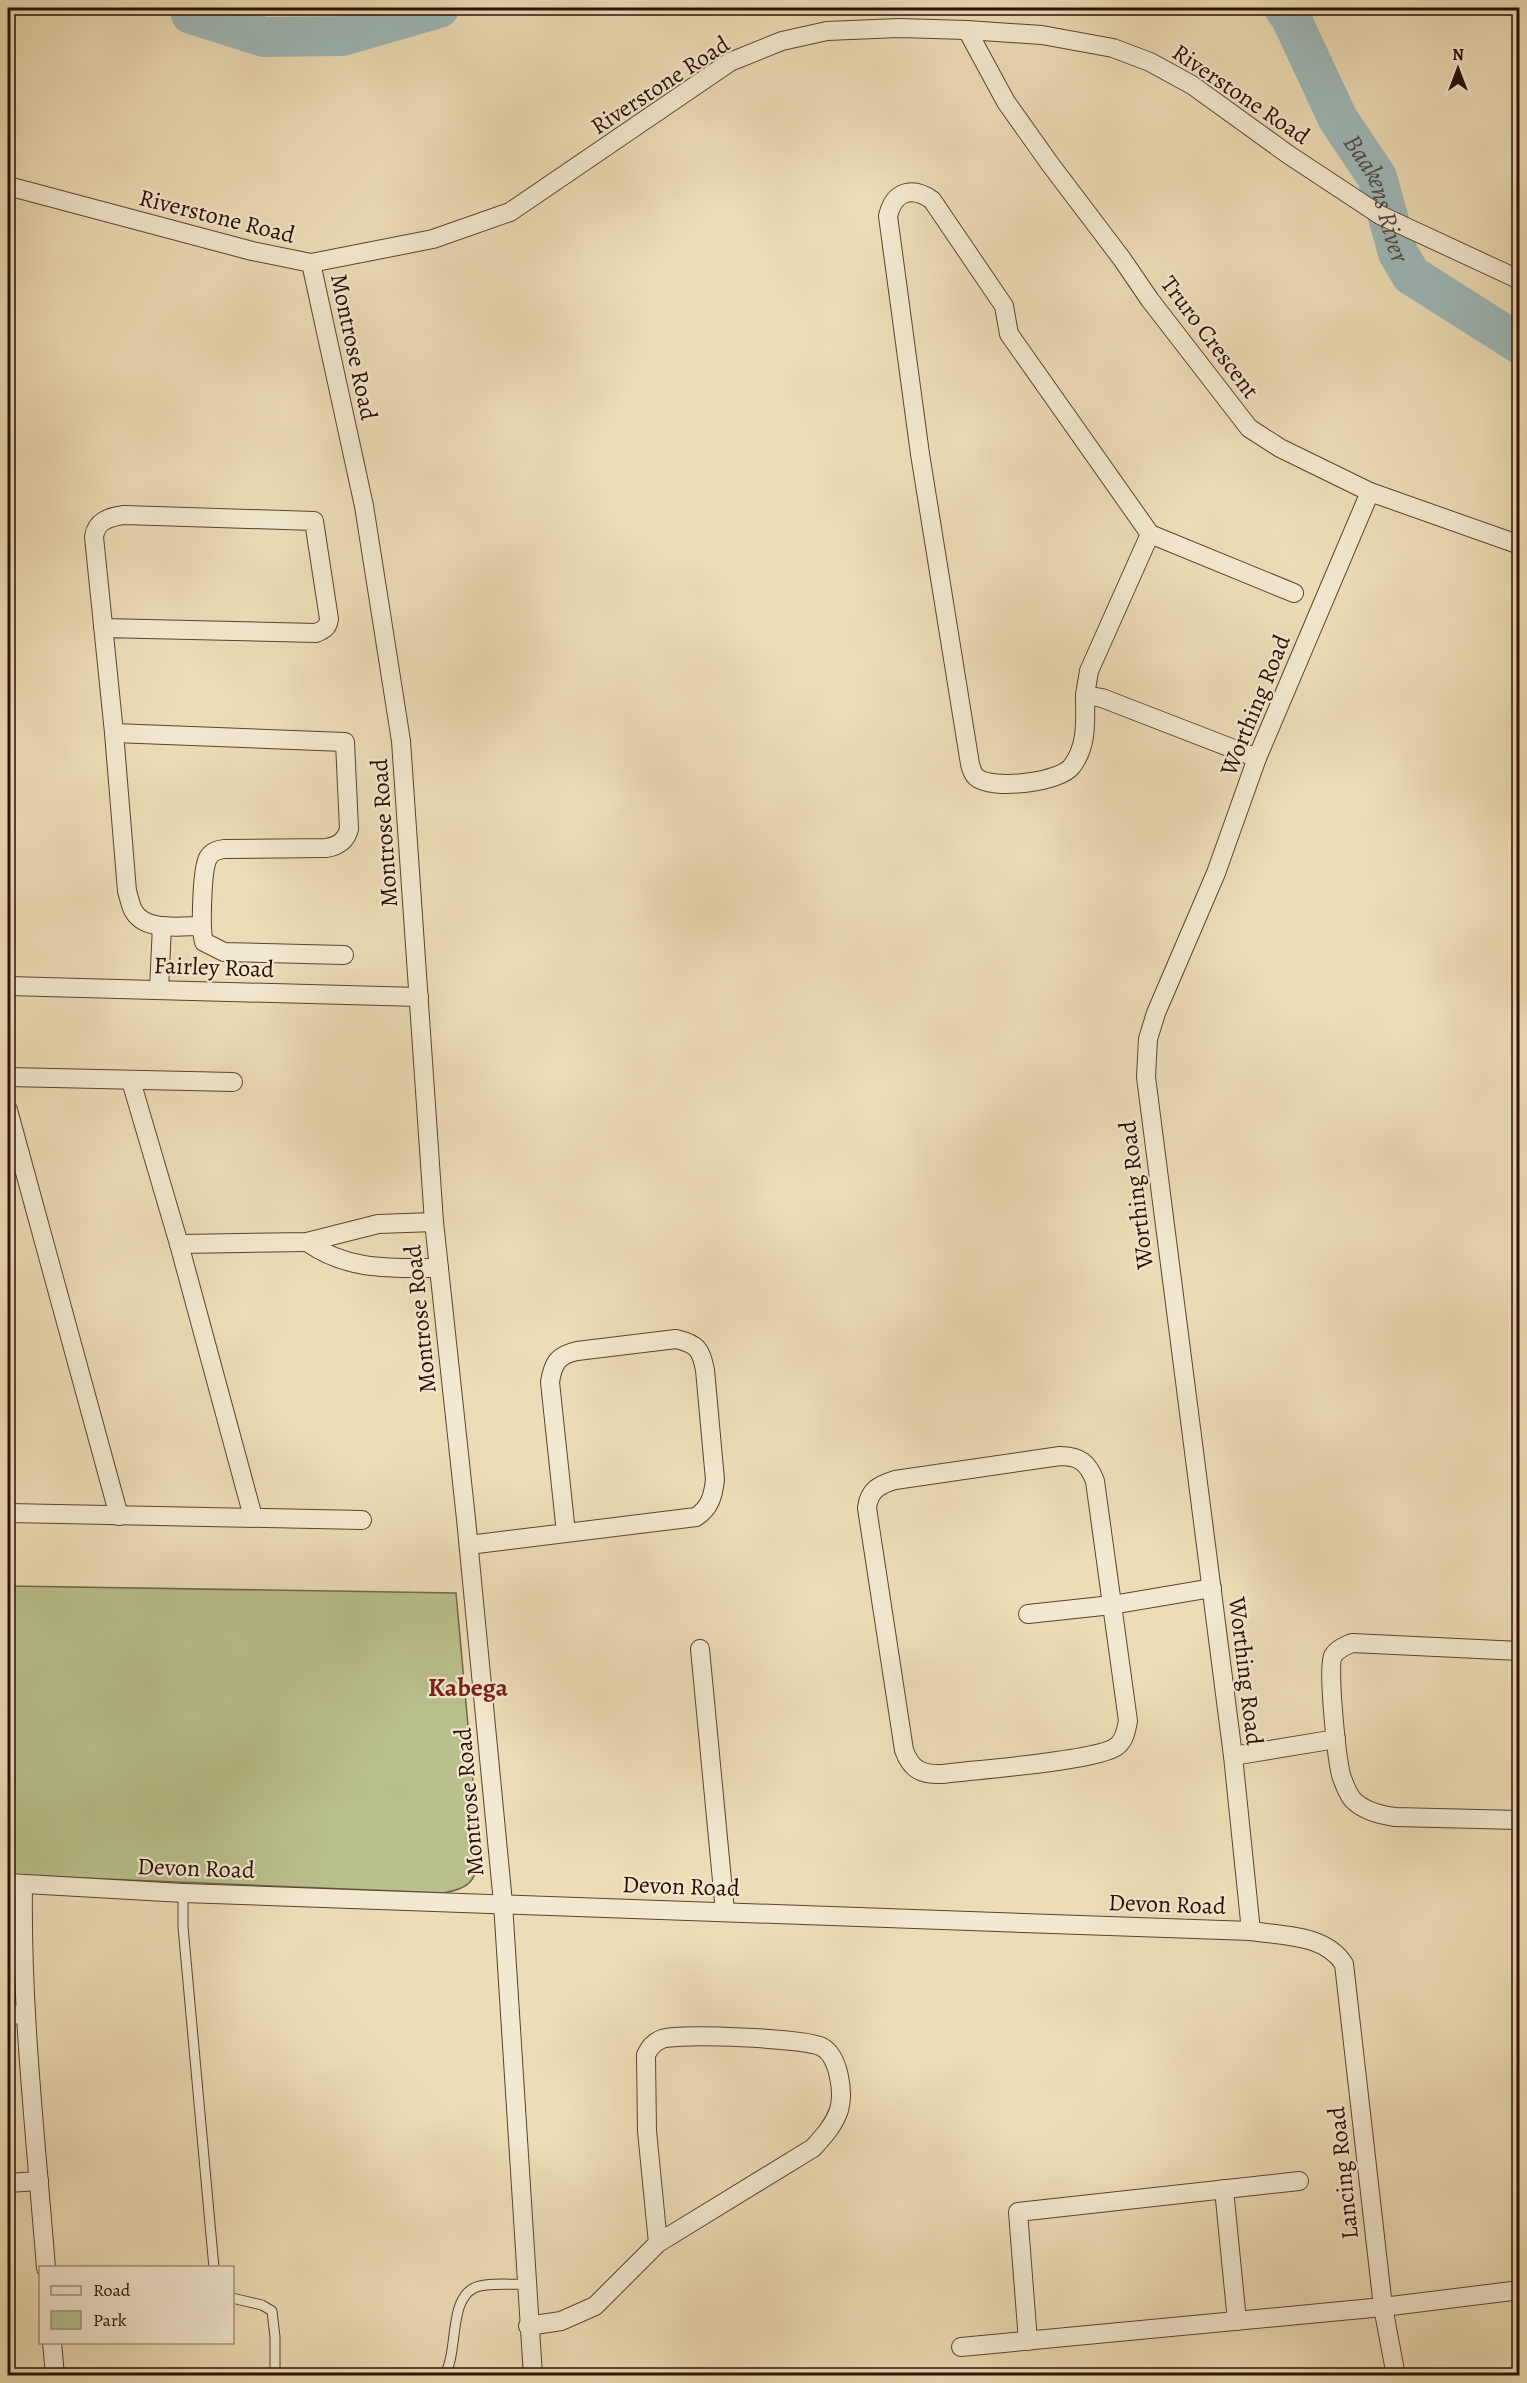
<svg xmlns="http://www.w3.org/2000/svg" width="1527" height="2383" viewBox="0 0 1527 2383" font-family="Alegreya,serif">
<style>
.green{fill:#b9c08d;stroke:#726748;stroke-width:1.5}
.lines{fill:none;stroke-linecap:round;stroke-linejoin:round}
.river{stroke:#9eb9b9;stroke-width:40}
.lane-casing{stroke:#5c4230;stroke-width:11}
.street-casing{stroke:#5c4230;stroke-width:20}
.lane{stroke:#f3e9d0;stroke-width:9}
.street{stroke:#f3e9d0;stroke-width:18}
.labels{text-anchor:middle;stroke-width:4.5;stroke-linejoin:round;paint-order:stroke}
.street-label{font-size:24px;fill:#2c0e03;stroke:#f3e9d0}
.water-label{font-size:26px;font-style:italic;fill:#544a43;stroke:#f3e9d0}
.neighbourhood-label{font-size:26px;font-weight:bold;fill:#7a1f14;stroke:#f3e9d0}
</style>
<rect width="100%" height="100%" fill="#edddb6"/>
<filter id="stains"><feTurbulence type="fractalNoise" baseFrequency=".00333" numOctaves="4"/><feColorMatrix values="0 0 0 0 .2 0 0 0 0 .09 0 0 0 0 .02 0 0 0 .5 -.17"/></filter>
<radialGradient id="worn" r=".72"><stop offset=".6" stop-color="#630" stop-opacity="0"/><stop offset="1" stop-color="#630" stop-opacity=".3"/></radialGradient>
<path class="green" d="M8,1586L456,1593L480,1858C475,1883 467,1889 443,1893L8,1875Z"/>
<g class="lines">
<g class="river">
<polyline points="192,8 191,14 264,37 342,36 439,8"/>
<path id="s1" d="M1284,8L1291,18L1338,119L1377,177L1398,253L1411,275L1520,344"/>
</g>
<g class="lane-casing">
<g id="lane">
<polyline points="183,1893 183,1927 214,2268"/>
<polyline points="232,2298 262,2305 272,2311 275,2337 275,2376"/>
<path d="M444,2376C459,2352 448,2301 474,2288C485,2282 513,2285 526,2284"/>
</g>
</g>
<g class="street-casing">
<g id="street">
<polyline points="967,30 1006,102 1050,164 1122,259 1150,300 1249,428 1280,448 1370,492 1520,545"/>
<polyline points="8,186 252,251 311,263 433,239 510,212 730,62 782,41 827,31 899,28 967,30 1042,35 1113,48 1150,62 1192,85 1289,155 1380,215 1520,280"/>
<polyline points="311,263 364,506 401,741 434,1222 466,1519 503,1903 533,2376"/>
<polyline points="1150,534 1089,671 1085,695 1102,698 1257,758"/>
<path d="M103,628L316,633C323,630 328,628 329,619L314,521L124,515C109,517 96,521 94,537L114,733L127,891C129,897 130,904 133,910C144,932 180,926 201,926"/>
<path d="M1085,695C1085,720 1088,745 1072,766C1061,782 992,791 976,777C973,774 971,768 970,764L920,454L888,216C894,191 912,186 932,200L1004,306L1009,334L1150,534L1294,593"/>
<path d="M114,733L345,742L349,829C346,841 338,846 326,848L224,849C218,850 212,851 208,858C202,869 200,929 204,942L224,952L344,955"/>
<polyline points="8,986 419,997"/>
<polyline points="159,989 162,926"/>
<polyline points="8,1077 233,1082"/>
<polyline points="131,1081 179,1244 253,1517"/>
<polyline points="8,1110 119,1516"/>
<path d="M307,1242C347,1271 392,1268 439,1268"/>
<polyline points="179,1244 307,1242 378,1224 434,1222"/>
<path d="M1060,1456C1080,1456 1088,1463 1095,1481L1128,1721C1126,1730 1125,1740 1117,1746C1100,1761 972,1770 943,1774C922,1775 911,1770 904,1750L867,1508C869,1490 879,1485 895,1480Z"/>
<polyline points="8,1513 362,1520"/>
<path d="M469,1545L696,1517C710,1508 713,1496 715,1480L705,1370C701,1349 697,1344 676,1339L577,1351C558,1355 553,1363 550,1382L566,1533"/>
<polyline points="1028,1614 1112,1605 1212,1588"/>
<polyline points="700,1649 725,1912"/>
<path d="M1520,1651L1352,1643C1345,1646 1337,1649 1333,1656C1327,1667 1337,1759 1341,1775C1344,1784 1347,1793 1353,1800C1364,1811 1380,1815 1395,1817L1520,1820"/>
<polyline points="1233,1756 1336,1739"/>
<path d="M8,1883L183,1893L1251,1931C1283,1936 1325,1934 1344,1964L1383,2307L1396,2376"/>
<path d="M23,1884C21,2012 36,2140 46,2268"/>
<polyline points="1251,1931 1233,1756 1146,1077 1148,1039 1156,1013 1216,873 1257,758 1370,492"/>
<polyline points="8,2015 26,2014"/>
<polyline points="8,2183 39,2181"/>
<polyline points="1224,2189 1237,2321"/>
<path d="M528,2326L561,2321L595,2306L658,2243L813,2148C824,2136 834,2125 839,2110C844,2093 839,2056 822,2047C806,2038 678,2033 662,2039C654,2042 649,2048 646,2055L647,2131L658,2243"/>
<polyline points="1028,2341 1018,2212 1299,2181"/>
<polyline points="52,2342 55,2376"/>
<polyline points="961,2347 1383,2307 1520,2290"/>
</g>
</g>
<use href="#lane" class="lane"/>
<use href="#street" class="street"/>
</g>
<g class="labels">
<g class="street-label">
<text transform="translate(660 85) rotate(-33)" y="8">Riverstone Road</text>
<text transform="translate(1241 94) rotate(34)" y="8">Riverstone Road</text>
<text transform="translate(217 216) rotate(14)" y="8">Riverstone Road</text>
<text transform="translate(1210 337) rotate(53)" y="8">Truro Crescent</text>
<text transform="translate(354 347) rotate(78)" y="8">Montrose Road</text>
<text transform="translate(1255 705) rotate(-68)" y="8">Worthing Road</text>
<text transform="translate(384 833) rotate(-94)" y="8">Montrose Road</text>
<text transform="translate(214 967) rotate(2)" y="8">Fairley Road</text>
<text transform="translate(1136 1195) rotate(-97)" y="8">Worthing Road</text>
<text transform="translate(420 1319) rotate(-96)" y="8">Montrose Road</text>
<text transform="translate(1246 1671) rotate(83)" y="8">Worthing Road</text>
<text transform="translate(469 1802) rotate(-95)" y="8">Montrose Road</text>
<text transform="translate(196 1868) rotate(2)" y="8">Devon Road</text>
<text transform="translate(681 1886) rotate(2)" y="8">Devon Road</text>
<text transform="translate(1167 1904) rotate(2)" y="8">Devon Road</text>
<text transform="translate(1343 2173) rotate(-96)" y="8">Lancing Road</text>
</g>
<g class="water-label">
<text dy="9" stroke="none"><textPath href="#s1" startOffset="213">Baakens River</textPath></text>
</g>
<g class="neighbourhood-label">
<text x="468" y="1696">Kabega</text>
</g>
</g>
<rect width="1527" height="2383" fill="none" stroke="#edddb6" stroke-width="30"/>
<rect x="9" y="9" width="1509" height="2365" fill="none" stroke="#2c0e03" stroke-width="3"/>
<rect x="15" y="15" width="1497" height="2353" fill="none" stroke="#2c0e03" stroke-width="1.5"/>
<rect x="39" y="2266" width="195" height="78" fill="#f3e9d0" stroke="#a3917e" stroke-width="1.5"/>
<rect x="51" y="2286" width="30" height="9" fill="#f3e9d0" stroke="#a3917e" stroke-width="1.5"/>
<text x="93" y="2296" font-size="18" fill="#2c0e03">Road</text>
<rect x="51" y="2311" width="30" height="18" fill="#b9c08d" stroke="#a3917e" stroke-width="1.5"/>
<text x="93" y="2326" font-size="18" fill="#2c0e03">Park</text>
<g transform="translate(1458 69)" stroke="#f3e9d0" stroke-width="4.5" paint-order="stroke">
<path d="M0-4.5L10 22L0 15L-10 22Z" fill="#2c0e03"/>
<text y="-9" font-size="16" font-weight="bold" text-anchor="middle" fill="#2c0e03">N</text>
</g>
<rect width="100%" height="100%" filter="url(#stains)"/>
<rect width="100%" height="100%" fill="url(#worn)"/>
</svg>
